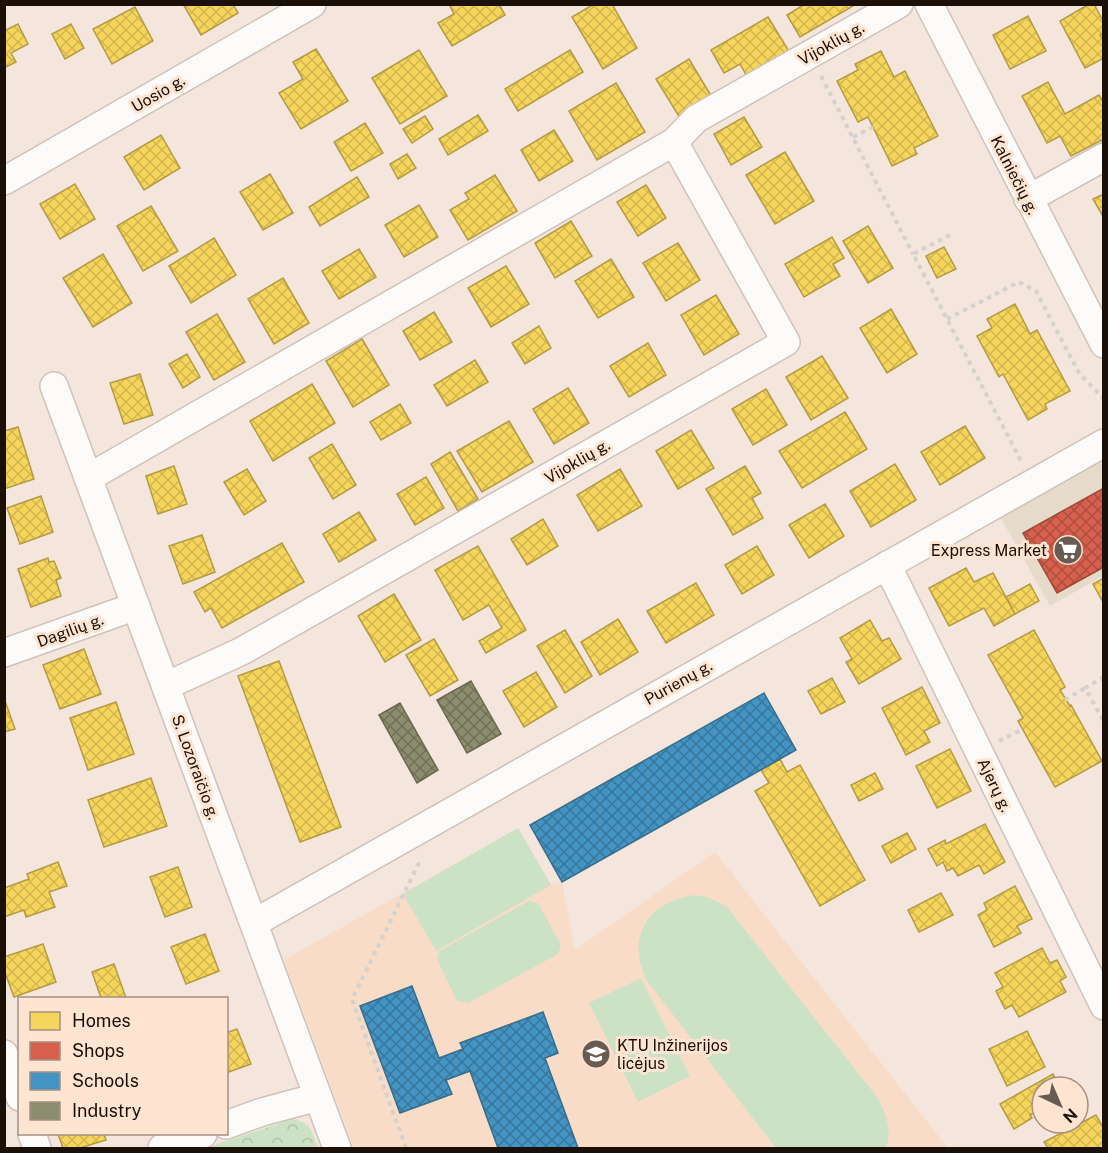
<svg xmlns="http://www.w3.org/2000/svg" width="1108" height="1153" viewBox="0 0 1108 1153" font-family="'Public Sans',sans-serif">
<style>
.commercial{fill:#e6dbca}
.built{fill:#f8dcc8}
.grass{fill:#cce2c4}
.park{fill:url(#park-crowns)}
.homes{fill:url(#homes-cross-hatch);stroke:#b49a43;stroke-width:1.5}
.shops{fill:url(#shops-cross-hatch);stroke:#9e4838;stroke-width:1.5}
.schools{fill:url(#schools-cross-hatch);stroke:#376c8b;stroke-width:1.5}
.industry{fill:url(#industry-cross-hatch);stroke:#6a674f;stroke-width:1.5}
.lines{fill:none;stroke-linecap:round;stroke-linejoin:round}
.street-casing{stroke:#cec2b9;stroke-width:30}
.path{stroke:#d5d1ce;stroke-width:4;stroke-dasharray:4.5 4.5;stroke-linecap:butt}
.street{stroke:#fdfbfa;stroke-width:27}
.labels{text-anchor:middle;stroke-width:6;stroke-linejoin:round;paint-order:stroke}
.street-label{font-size:16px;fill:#1b1008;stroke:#ffe5d1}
.poi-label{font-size:16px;fill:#1b1008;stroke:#ffe5d1;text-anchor:end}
</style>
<defs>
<pattern id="park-crowns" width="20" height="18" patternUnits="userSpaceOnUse" patternTransform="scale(1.5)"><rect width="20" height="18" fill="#cce2c4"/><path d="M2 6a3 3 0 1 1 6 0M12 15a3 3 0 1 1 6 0" fill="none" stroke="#afc1a7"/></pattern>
<pattern id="homes-cross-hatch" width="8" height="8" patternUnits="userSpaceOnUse" patternTransform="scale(1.5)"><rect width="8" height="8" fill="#f6d55c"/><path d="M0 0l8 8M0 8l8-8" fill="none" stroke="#d2b64e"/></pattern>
<pattern id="shops-cross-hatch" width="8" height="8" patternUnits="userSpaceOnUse" patternTransform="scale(1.5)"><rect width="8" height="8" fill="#d6604d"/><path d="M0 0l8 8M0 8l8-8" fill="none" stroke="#ad4e3e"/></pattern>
<pattern id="schools-cross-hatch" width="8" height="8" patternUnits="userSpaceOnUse" patternTransform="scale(1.5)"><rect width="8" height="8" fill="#4393c3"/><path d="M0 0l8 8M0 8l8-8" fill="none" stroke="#37779c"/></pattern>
<pattern id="industry-cross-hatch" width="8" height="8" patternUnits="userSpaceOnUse" patternTransform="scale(1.5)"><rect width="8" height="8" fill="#8c8c6e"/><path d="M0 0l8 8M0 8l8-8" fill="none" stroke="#727158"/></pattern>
</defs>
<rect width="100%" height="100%" fill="#f4e6dc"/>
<polygon class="commercial" points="1103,454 1103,576 1050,606 998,513"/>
<polygon class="built" points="518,828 551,885 562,882 575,950 715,852 948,1148 354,1148 284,960"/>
<g class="grass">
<polygon points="518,828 551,885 436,951 403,894"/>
<path d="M696,895L712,899L726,906L877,1097C886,1113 892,1130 886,1148H776L647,981C625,938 648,900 696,895Z"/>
<polygon points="529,901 538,903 561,945 558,954 468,1003 457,1001 437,959 439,951"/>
<polygon points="641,978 690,1076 638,1102 589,1003"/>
</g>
<path class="park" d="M293,1119C312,1123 312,1132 318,1148H205Z"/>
<g class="homes">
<polygon points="183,4 233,4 238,13 201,35"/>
<polygon points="449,4 499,4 505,15 452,46 438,23 454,14"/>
<polygon points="594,4 612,4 637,48 603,69 572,17"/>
<polygon points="805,4 852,4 853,6 800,37 787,15"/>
<polygon points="1089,4 1094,4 1104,23 1104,33 1100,35 1104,41 1104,58 1085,68 1060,21"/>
<polygon points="135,7 153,41 112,64 93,29"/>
<polygon points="1028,16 1046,51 1010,69 993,35"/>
<polygon points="768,17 790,53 748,78 740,64 724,73 711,50"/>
<polygon points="18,24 28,44 11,53 16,62 4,68 4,31"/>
<polygon points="71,24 84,48 65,59 52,34"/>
<polygon points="316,49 348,101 301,129 279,93 303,79 293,62"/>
<polygon points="419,50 447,96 400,124 372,78"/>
<polygon points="570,50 583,72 518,111 505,89"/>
<polygon points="881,51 894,77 905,71 938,136 914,148 917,154 892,166 868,117 858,122 837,81 858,70 855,64"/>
<polygon points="689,59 713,99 680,118 656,79"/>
<polygon points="1048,82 1065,114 1099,95 1104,103 1104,139 1071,156 1060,136 1047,143 1022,96"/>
<polygon points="616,83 645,132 597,160 569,111"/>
<polygon points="478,115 488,131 448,155 439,139"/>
<polygon points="425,116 433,129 412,143 403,129"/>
<polygon points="744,117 762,147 731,165 714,134"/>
<polygon points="365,123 383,153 351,171 334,142"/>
<polygon points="554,130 573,161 539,181 521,150"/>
<polygon points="161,135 180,168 144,190 124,157"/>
<polygon points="785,152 814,201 775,224 746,175"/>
<polygon points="407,154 416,168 398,179 390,164"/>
<polygon points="270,174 293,213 263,230 240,192"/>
<polygon points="495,175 517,211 468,240 450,210 469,199 465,193"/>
<polygon points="357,177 369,197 320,226 309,207"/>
<polygon points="75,184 95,219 60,239 40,204"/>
<polygon points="646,185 666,218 638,236 617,202"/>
<polygon points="1104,194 1104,218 1093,199"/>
<polygon points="419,205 438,237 404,257 385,225"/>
<polygon points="151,206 178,251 143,271 117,226"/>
<polygon points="571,221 592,256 555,278 535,243"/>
<polygon points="868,226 893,268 868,283 843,241"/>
<polygon points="832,237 844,258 833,264 840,276 804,297 785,264"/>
<polygon points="214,238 236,275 191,303 169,266"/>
<polygon points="678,243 700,280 666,301 643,263"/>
<polygon points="944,247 956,269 937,278 926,256"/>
<polygon points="359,249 376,277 339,299 322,271"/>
<polygon points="103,254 132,303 93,327 63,278"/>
<polygon points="611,259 634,297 598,318 575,281"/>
<polygon points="506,266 529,304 491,327 468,288"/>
<polygon points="283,278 309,323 274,344 248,299"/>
<polygon points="716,295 739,334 704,355 681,315"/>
<polygon points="1015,304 1030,334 1037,330 1070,391 1045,404 1047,409 1028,420 1003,374 999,377 977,336 992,328 987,319"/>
<polygon points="891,309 917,354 887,373 860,328"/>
<polygon points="434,312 452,342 420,360 403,331"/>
<polygon points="217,314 245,362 214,380 186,332"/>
<polygon points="539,326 551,348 525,364 512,343"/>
<polygon points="362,339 389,385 353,407 326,361"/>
<polygon points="648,343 666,375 629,397 610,366"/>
<polygon points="187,354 200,377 183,388 169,364"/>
<polygon points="822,356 848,398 811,420 786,377"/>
<polygon points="475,360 488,382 447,406 434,385"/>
<polygon points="140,374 153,415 124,424 110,383"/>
<polygon points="312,384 335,423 273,461 250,421"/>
<polygon points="568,388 589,423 554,444 533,409"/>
<polygon points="766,389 787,425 753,445 732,409"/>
<polygon points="400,404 411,423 381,440 370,422"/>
<polygon points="845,412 867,449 802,488 779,451"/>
<polygon points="509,421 533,462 482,492 457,451"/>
<polygon points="965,426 985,458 940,485 921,452"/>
<polygon points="18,427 34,479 4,489 4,431"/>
<polygon points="691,430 714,468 678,489 656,451"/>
<polygon points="332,444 356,485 333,499 309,458"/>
<polygon points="450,452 478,499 458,511 431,464"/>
<polygon points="895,464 916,500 871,527 850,491"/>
<polygon points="174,466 187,504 158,514 146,476"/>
<polygon points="745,466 761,493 752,498 763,518 733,535 706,489"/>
<polygon points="247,469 266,501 244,515 224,482"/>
<polygon points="620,469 642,506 598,531 577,495"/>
<polygon points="426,477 444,508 415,525 397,494"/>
<polygon points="41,496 53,532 20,544 7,508"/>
<polygon points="825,504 844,536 809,558 789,525"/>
<polygon points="359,512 376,540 339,562 323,534"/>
<polygon points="543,519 558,546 527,565 511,539"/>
<polygon points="202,535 215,572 183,584 169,546"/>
<polygon points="282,543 304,582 222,628 211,608 205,612 194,592"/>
<polygon points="478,546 526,630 486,653 479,641 502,628 489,605 463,620 435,570"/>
<polygon points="757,546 774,575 742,594 725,565"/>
<polygon points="48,558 49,562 54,561 61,578 56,580 61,596 31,607 18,569"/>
<polygon points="966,568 974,582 993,573 1015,614 994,626 984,608 949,626 929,588"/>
<polygon points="1104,578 1104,604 1093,584"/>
<polygon points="696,583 714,615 666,643 647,611"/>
<polygon points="1030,584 1039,601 1015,614 1006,597"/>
<polygon points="394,594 421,640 385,662 358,616"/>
<polygon points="618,619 638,652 600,675 581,642"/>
<polygon points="870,620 882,641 889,638 901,659 859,684 846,662 852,659 840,638"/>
<polygon points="565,630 592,676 565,693 537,646"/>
<polygon points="1034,630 1065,687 1060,690 1070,706 1071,705 1102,761 1055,787 1018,721 1023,718 988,655"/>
<polygon points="434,639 458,680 430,696 406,655"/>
<polygon points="84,649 101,694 60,709 43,665"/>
<polygon points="279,661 341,827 300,842 238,676"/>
<polygon points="536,672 557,707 524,727 503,691"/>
<polygon points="832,678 845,702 821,714 808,691"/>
<polygon points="922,687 940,723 924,731 930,742 906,755 882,708"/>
<polygon points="4,698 15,729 4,732"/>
<polygon points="116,702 134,754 88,770 70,718"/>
<polygon points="950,749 971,791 937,808 916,766"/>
<polygon points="780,759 787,772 800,765 865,880 820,906 755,791 769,783 761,770"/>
<polygon points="875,773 883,789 859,801 851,785"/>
<polygon points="151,778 167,826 104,847 88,800"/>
<polygon points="985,824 1005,862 984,874 979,865 958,876 953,868 947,871 943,862 937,866 928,849 945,840 946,844"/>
<polygon points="907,833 916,849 891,863 882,846"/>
<polygon points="58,862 67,886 49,892 55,907 26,917 24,910 4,917 4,888 29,879 27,874"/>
<polygon points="178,867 192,907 165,917 150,877"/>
<polygon points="1015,886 1032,919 1017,926 1021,933 994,947 978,915 987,910 984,903"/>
<polygon points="941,893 953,915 919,932 908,910"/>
<polygon points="205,934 219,971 186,984 171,947"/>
<polygon points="43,944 56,982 14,997 4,970 4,957"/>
<polygon points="1042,948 1050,963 1057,960 1066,977 1060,981 1066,992 1019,1017 1012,1005 1005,1009 996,991 1003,987 995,973"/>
<polygon points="114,964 126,998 101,998 92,972"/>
<polygon points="237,1029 251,1064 226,1073 226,1033"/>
<polygon points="1027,1031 1045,1067 1007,1086 989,1049"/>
<polygon points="1053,1074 1060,1087 1042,1087 1042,1108 1030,1115 1032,1118 1014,1129 1000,1104"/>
<polygon points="1096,1115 1104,1129 1104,1148 1048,1148 1044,1142"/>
<polygon points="58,1134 104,1134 106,1140 80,1148 63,1148"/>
</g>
<polygon class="shops" points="1104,488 1104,567 1057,593 1023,533"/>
<g class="schools">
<polygon points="764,693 796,750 562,882 530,825"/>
<polygon points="412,986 439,1058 463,1049 460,1043 543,1012 558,1053 545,1058 578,1148 498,1148 470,1071 446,1080 452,1094 400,1113 360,1006"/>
</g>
<g class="industry">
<polygon points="471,681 501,734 467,753 437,700"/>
<polygon points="400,703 438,770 417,783 379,715"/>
</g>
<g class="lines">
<g class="street-casing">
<g id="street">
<polyline points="929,4 1104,344"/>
<polyline points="4,181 312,4"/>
<polyline points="1028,199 1104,157"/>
<polyline points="54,386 337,1148"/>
<polyline points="88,478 674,142 696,119 899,4"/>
<polyline points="887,565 1104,1006"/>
<polyline points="4,653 136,606"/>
<polyline points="166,686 242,651 786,342 674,142"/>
<polyline points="254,923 1104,443"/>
<polyline points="4,1054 20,1097"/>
<polyline points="226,1125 262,1112 318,1097"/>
<polyline points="32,1134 37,1148"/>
<polyline points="162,1148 203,1134"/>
</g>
</g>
<g class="path">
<polyline points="821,76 913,254"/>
<polyline points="853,137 873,127"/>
<polyline points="950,235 913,254 1021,461"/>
<polyline points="947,319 1019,282 1036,291 1079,373 1104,399"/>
<polyline points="1104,677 1085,688 1104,722"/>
<polyline points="1065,700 1085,688"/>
<polyline points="999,741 1023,729"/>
<polyline points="406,1148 352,999 420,861"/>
</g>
<use href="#street" class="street"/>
</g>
<defs>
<g id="supermarket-disc" transform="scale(1.5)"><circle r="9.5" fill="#675b52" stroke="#ffe5d1"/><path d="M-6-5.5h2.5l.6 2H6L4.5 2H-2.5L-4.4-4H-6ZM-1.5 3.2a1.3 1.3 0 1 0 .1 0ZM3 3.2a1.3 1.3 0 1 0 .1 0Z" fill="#fff"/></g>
<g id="school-disc" transform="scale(1.5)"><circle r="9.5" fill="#675b52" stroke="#ffe5d1"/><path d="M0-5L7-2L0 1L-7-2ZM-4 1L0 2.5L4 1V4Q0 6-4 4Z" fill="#fff"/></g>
</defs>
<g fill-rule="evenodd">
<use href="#supermarket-disc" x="1068" y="550"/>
<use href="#school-disc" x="596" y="1054"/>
</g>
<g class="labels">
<g class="street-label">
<text transform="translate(831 43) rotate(-29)" y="6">Vijoklių g.</text>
<text transform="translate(158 93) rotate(-30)" y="6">Uosio g.</text>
<text transform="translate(1015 175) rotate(63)" y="6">Kalniečių g.</text>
<text transform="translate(577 461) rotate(-30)" y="6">Vijoklių g.</text>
<text transform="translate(70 630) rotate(-20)" y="6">Dagilių g.</text>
<text transform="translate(678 682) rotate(-29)" y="6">Purienų g.</text>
<text transform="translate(196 767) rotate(70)" y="6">S. Lozoraičio g.</text>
<text transform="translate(995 785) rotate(64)" y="6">Ajerų g.</text>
</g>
<g class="poi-label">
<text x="1047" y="556">Express Market</text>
<text x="617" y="1051" text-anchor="start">KTU Inžinerijos<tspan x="617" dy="18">licėjus</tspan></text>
</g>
</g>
<rect width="1108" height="1153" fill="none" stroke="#1b1008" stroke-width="12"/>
<rect x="18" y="997" width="210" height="138" fill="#ffe5d1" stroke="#a49081" stroke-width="1.5"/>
<rect x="30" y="1012" width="30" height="18" fill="#f6d55c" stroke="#a49081" stroke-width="1.5"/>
<text x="72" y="1027" font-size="18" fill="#1b1008">Homes</text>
<rect x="30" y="1042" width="30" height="18" fill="#d6604d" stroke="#a49081" stroke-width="1.5"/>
<text x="72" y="1057" font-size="18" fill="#1b1008">Shops</text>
<rect x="30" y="1072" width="30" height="18" fill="#4393c3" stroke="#a49081" stroke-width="1.5"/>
<text x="72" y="1087" font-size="18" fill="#1b1008">Schools</text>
<rect x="30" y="1102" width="30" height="18" fill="#8c8c6e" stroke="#a49081" stroke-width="1.5"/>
<text x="72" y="1117" font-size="18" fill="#1b1008">Industry</text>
<g transform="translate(1060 1105) rotate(136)"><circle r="28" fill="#ffe5d1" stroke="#a49081" stroke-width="1.5"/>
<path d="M0-4.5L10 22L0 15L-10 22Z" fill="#675b52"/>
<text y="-9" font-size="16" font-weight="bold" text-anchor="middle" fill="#1b1008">N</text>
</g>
</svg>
